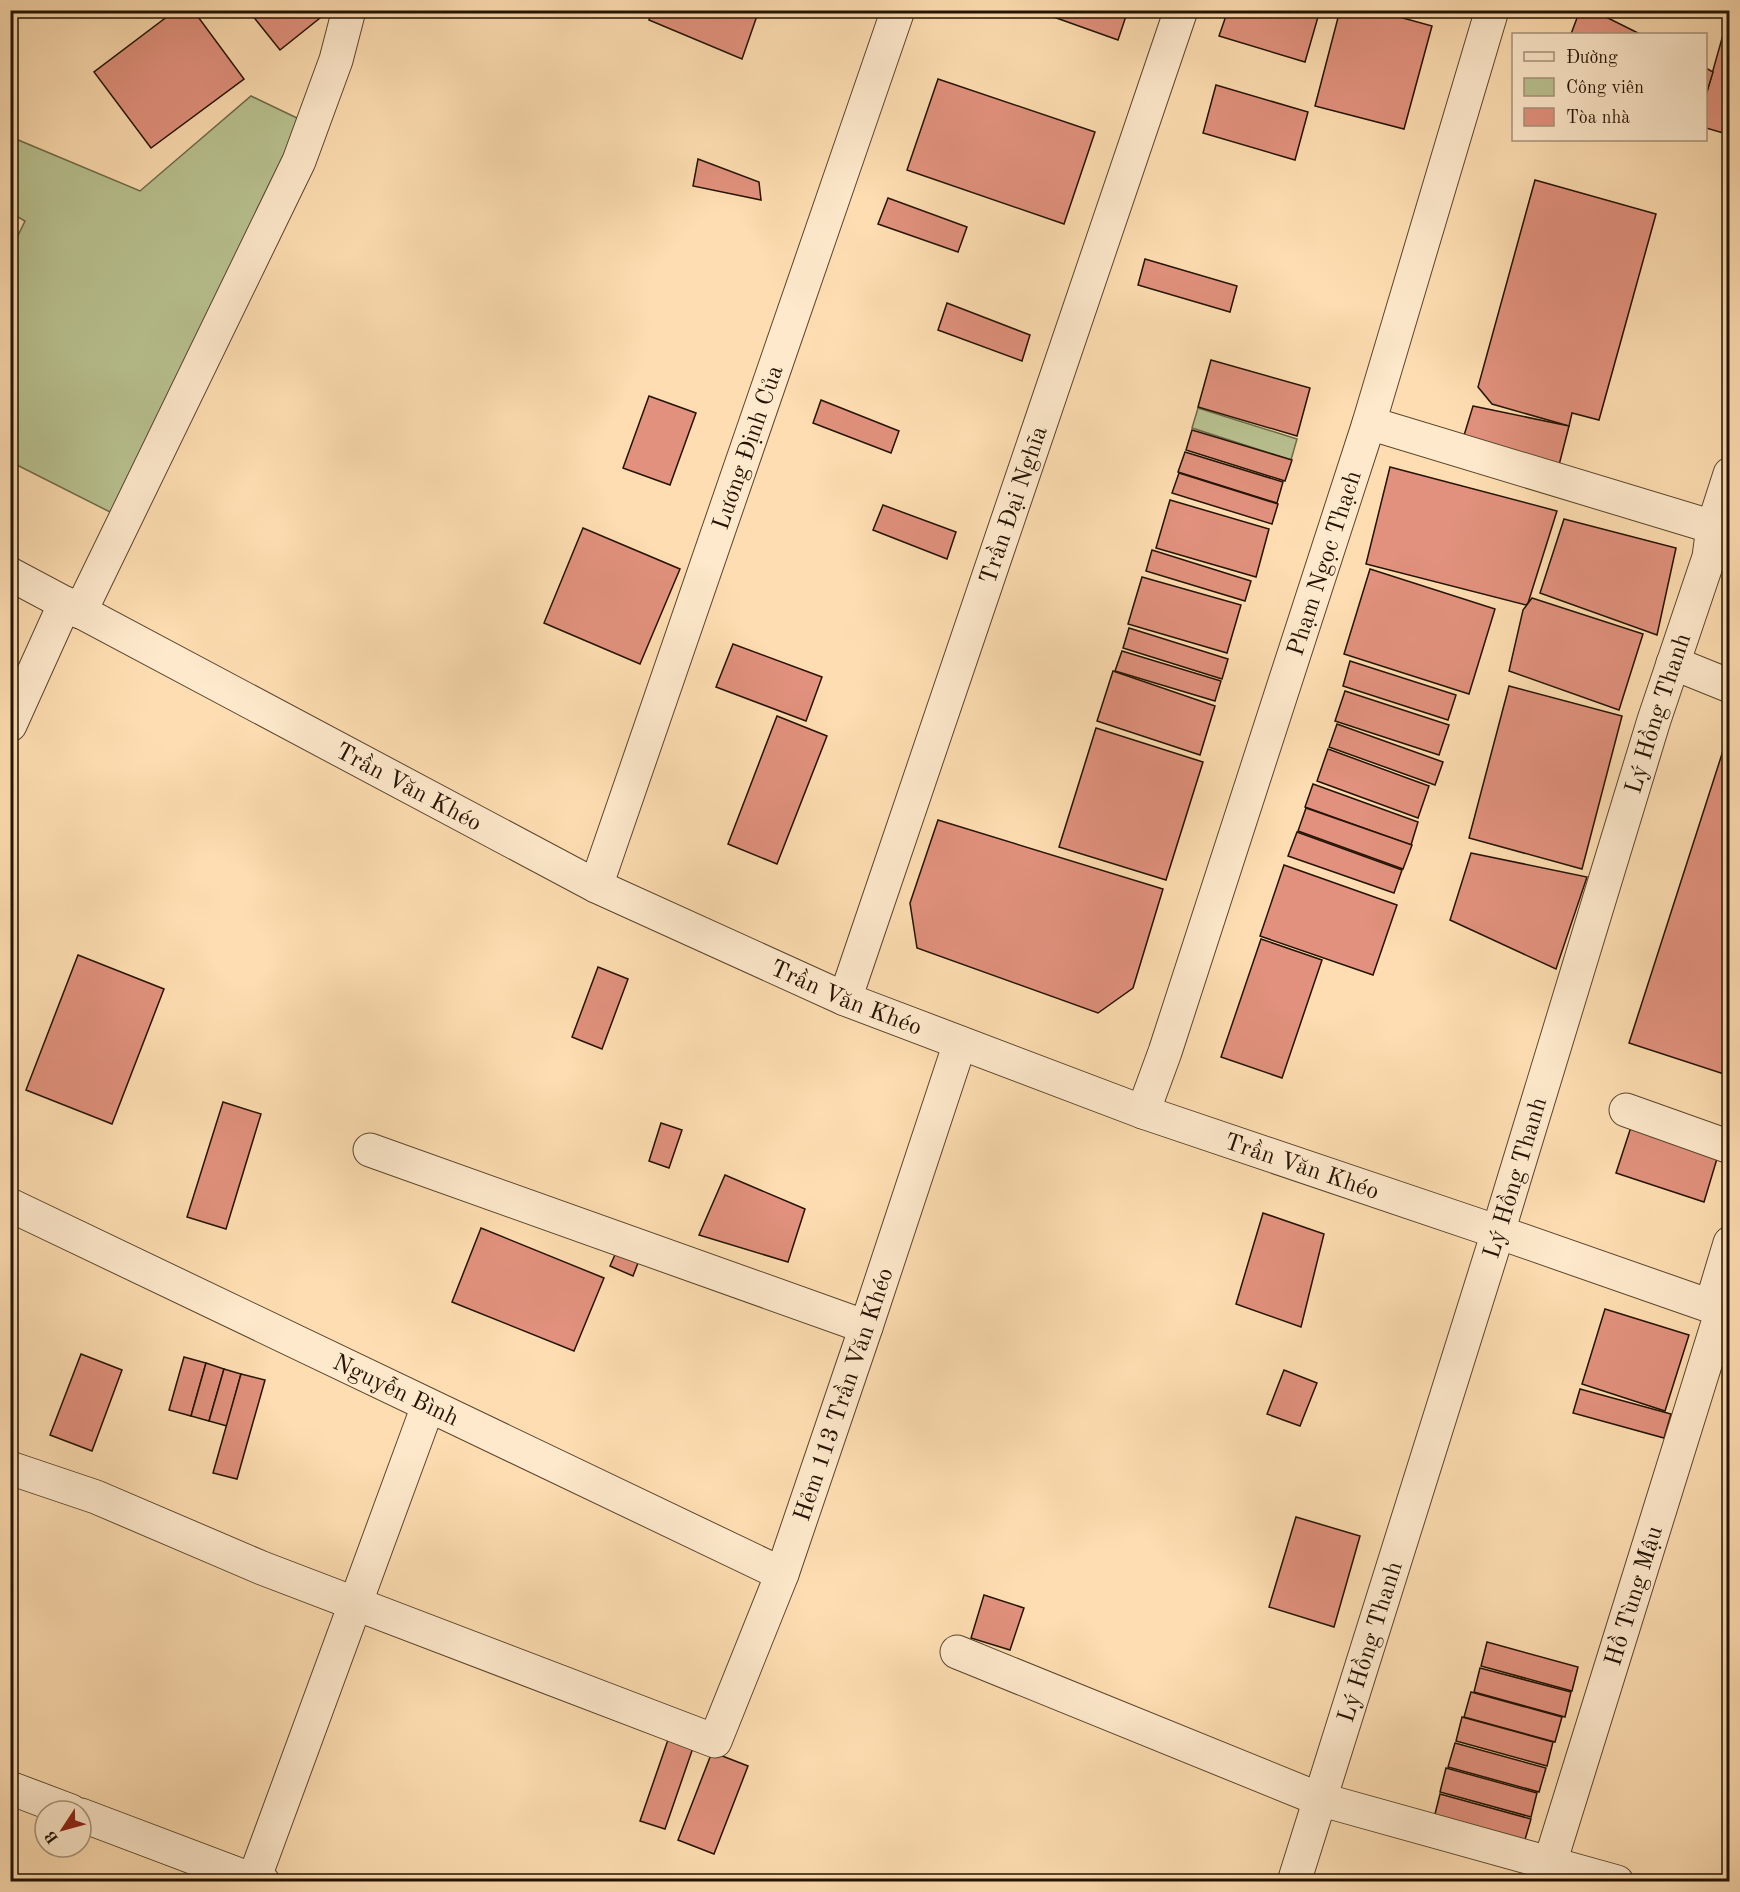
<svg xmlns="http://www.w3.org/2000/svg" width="1740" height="1892" viewBox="0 0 1740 1892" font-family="'Old Standard TT',serif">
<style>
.green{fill:#b9c291;stroke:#6e6a48;stroke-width:1.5}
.building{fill:#e1917d;stroke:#231300;stroke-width:1.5}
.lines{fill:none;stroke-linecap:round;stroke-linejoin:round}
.minor-casing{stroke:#5a462c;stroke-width:35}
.minor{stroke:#fee9cc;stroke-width:33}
.labels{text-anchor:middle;stroke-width:4.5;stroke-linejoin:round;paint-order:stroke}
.street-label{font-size:24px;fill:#231300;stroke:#fee9cc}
</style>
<rect width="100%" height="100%" fill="#fdddb1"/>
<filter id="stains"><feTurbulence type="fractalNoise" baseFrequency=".00333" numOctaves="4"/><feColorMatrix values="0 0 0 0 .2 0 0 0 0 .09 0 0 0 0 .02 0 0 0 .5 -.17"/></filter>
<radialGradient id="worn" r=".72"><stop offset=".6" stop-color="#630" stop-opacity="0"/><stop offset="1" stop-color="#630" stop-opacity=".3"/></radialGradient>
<g class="green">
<polygon points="251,96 297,118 292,159 112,513 11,462 10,252 25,221 11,213 11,137 140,191"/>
<polygon points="1198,408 1297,439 1291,460 1192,428"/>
</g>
<g class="building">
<polygon points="176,10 193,10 244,79 151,148 94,72"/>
<polygon points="248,10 330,10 280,50"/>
<polygon points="651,10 759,10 742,59 649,20"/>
<polygon points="1034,10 1128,10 1118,40"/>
<polygon points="1228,10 1320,10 1305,62 1219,36"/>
<polygon points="1340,10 1374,10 1432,26 1404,129 1315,106"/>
<polygon points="1580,10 1592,10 1640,34 1571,34"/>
<polygon points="1730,10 1730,135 1706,128 1706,95"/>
<polygon points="1706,68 1713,72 1706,95"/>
<polygon points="938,79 1095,132 1064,224 907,170"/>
<polygon points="1216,85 1308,112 1295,160 1203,133"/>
<polygon points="698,159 759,182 761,200 693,186"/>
<polygon points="1535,180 1656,214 1599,420 1572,413 1569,426 1492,404 1478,387"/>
<polygon points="888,198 967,227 958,252 878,224"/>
<polygon points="1145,259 1237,286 1230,312 1138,285"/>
<polygon points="947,303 1030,335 1022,361 938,330"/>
<polygon points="1211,360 1310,388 1297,436 1198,407"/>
<polygon points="649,396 696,413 670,485 623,468"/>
<polygon points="821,400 899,431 891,453 813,423"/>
<polygon points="1473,406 1569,426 1558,469 1462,442"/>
<polygon points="1192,430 1292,460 1285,481 1186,450"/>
<polygon points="1185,452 1283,482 1277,503 1178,472"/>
<polygon points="1390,467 1557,511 1528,603 1526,605 1366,564"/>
<polygon points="1179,473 1278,504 1272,524 1172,493"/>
<polygon points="1170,500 1269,529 1256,577 1156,548"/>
<polygon points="883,505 956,532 947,559 873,530"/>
<polygon points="1564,519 1676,548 1657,635 1540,593"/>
<polygon points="583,528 680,569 640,664 544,623"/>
<polygon points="1152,550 1251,581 1245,601 1146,571"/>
<polygon points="1370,569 1495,609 1469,694 1344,654"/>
<polygon points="1142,577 1241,605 1227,653 1128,624"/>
<polygon points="1532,598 1643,634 1619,710 1509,671 1523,610"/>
<polygon points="1129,628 1228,659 1222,679 1123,648"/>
<polygon points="733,644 822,677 806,721 716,687"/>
<polygon points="1122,651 1221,681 1215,701 1115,671"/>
<polygon points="1350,661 1456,695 1448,720 1343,686"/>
<polygon points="1113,671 1215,706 1200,755 1097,721"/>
<polygon points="1509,686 1622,716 1582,869 1469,838"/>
<polygon points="1345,691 1449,725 1439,755 1335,721"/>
<polygon points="777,716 827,736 777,864 728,844"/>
<polygon points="1337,724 1443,762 1435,785 1329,747"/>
<polygon points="1096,728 1203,762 1166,880 1059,847"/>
<polygon points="1730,729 1730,1076 1629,1043"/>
<polygon points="1328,749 1429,786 1418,818 1317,781"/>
<polygon points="1313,784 1418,822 1411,845 1305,807"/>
<polygon points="1306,808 1412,845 1403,869 1298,831"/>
<polygon points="938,820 1163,889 1133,988 1098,1013 917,948 910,903"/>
<polygon points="1297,832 1402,870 1394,893 1288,856"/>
<polygon points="1471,853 1587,877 1556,969 1450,920"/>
<polygon points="1284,865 1397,905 1373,975 1260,936"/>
<polygon points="1261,939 1322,960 1282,1078 1221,1057"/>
<polygon points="78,955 164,989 112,1124 26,1090"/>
<polygon points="598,967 628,979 602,1049 572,1037"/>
<polygon points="223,1102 261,1114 226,1229 187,1217"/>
<polygon points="661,1123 682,1130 669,1168 649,1161"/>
<polygon points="1632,1124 1719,1152 1704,1202 1616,1173"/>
<polygon points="725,1175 805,1209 788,1262 699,1235"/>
<polygon points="1263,1213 1324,1234 1301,1327 1236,1304"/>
<polygon points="481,1228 604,1278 574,1351 452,1302"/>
<polygon points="621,1241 643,1250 633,1276 610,1266"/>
<polygon points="1605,1309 1689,1335 1665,1411 1582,1384"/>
<polygon points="81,1354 122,1370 92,1451 50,1435"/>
<polygon points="184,1357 206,1363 191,1416 169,1410"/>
<polygon points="206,1363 224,1369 209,1421 191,1416"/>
<polygon points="224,1369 241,1374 227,1426 209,1421"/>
<polygon points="1284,1370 1317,1383 1300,1426 1267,1414"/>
<polygon points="241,1374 265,1380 237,1479 213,1473"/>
<polygon points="1580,1389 1671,1414 1664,1438 1573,1413"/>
<polygon points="1296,1517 1360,1536 1334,1627 1269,1607"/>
<polygon points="984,1595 1024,1608 1010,1650 971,1638"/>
<polygon points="1487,1642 1578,1667 1572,1691 1481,1666"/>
<polygon points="1480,1668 1571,1692 1565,1717 1474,1692"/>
<polygon points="1471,1692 1562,1717 1555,1742 1464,1717"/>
<polygon points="1462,1717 1553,1742 1547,1766 1456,1741"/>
<polygon points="670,1734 695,1742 665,1829 640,1821"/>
<polygon points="1455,1743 1546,1768 1539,1792 1448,1767"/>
<polygon points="712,1752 748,1766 714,1854 678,1840"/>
<polygon points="1446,1768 1537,1793 1531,1817 1440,1792"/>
<polygon points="1440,1794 1531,1819 1524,1843 1434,1818"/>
</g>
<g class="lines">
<g class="minor-casing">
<g id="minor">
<polyline points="1369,423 1713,527"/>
<path id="s1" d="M10,574L596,886L845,999L1143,1112L1498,1232L1730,1313"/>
<polyline points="80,612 299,161 336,60 349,10"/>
<polyline points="1673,663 1730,686"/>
<polyline points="10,725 65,603"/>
<path id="s2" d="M596,886L898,10"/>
<path id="s3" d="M845,999L1181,10"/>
<polyline points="1626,1110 1730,1147"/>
<path id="s4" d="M1143,1112L1165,1052L1369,423L1492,10"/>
<polyline points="370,1150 866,1327"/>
<path id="s5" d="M10,1205L782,1574"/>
<polyline points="1711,1306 1730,1243"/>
<path id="s6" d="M10,1468L96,1497L262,1568L715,1741L782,1574L866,1327L960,1043"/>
<polyline points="957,1652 1319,1799 1617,1882"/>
<polyline points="10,1788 71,1811"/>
<polyline points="81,1815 253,1880 263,1882"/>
<polyline points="253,1882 428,1406"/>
<path id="s7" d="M1294,1882L1498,1232L1654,720L1709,557L1713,527L1730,474"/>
<path id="s8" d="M1544,1882L1722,1310"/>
</g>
</g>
<use href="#minor" class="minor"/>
</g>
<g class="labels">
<g class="street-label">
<text dy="8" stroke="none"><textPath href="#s2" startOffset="464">Lương Định Của</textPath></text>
<text dy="8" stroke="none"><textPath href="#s3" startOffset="522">Trần Đại Nghĩa</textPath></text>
<text dy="8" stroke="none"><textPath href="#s4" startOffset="578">Phạm Ngọc Thạch</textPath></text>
<text dy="8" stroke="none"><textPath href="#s7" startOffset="1224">Lý Hồng Thanh</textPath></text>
<text dy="8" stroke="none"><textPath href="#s1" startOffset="452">Trần Văn Khéo</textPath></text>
<text dy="8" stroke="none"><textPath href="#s1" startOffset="938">Trần Văn Khéo</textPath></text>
<text dy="8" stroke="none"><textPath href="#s1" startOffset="1424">Trần Văn Khéo</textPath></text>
<text dy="8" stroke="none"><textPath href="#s7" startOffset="738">Lý Hồng Thanh</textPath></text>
<text dy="8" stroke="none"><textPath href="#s5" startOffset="428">Nguyễn Bình</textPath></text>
<text dy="8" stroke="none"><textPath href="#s6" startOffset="1126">Hẻm 113 Trần Văn Khéo</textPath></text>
<text dy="8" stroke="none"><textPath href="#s8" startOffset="300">Hồ Tùng Mậu</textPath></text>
<text dy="8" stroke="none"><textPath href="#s7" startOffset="252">Lý Hồng Thanh</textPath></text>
</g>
</g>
<rect width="1740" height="1892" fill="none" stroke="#fdddb1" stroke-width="36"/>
<rect x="12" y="12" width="1716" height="1868" fill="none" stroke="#231300" stroke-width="3"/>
<rect x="18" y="18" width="1704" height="1856" fill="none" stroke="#231300" stroke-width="1.5"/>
<rect x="1512" y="33" width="195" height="108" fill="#fee9cc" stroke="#a6937a" stroke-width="1.5"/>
<rect x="1524" y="52" width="30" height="9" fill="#fee9cc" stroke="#a6937a" stroke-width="1.5"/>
<text x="1566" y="63" font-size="18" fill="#231300">Đường</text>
<rect x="1524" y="78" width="30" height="18" fill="#b9c291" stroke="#a6937a" stroke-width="1.5"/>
<text x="1566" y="93" font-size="18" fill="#231300">Công viên</text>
<rect x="1524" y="108" width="30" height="18" fill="#e1917d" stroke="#a6937a" stroke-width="1.5"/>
<text x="1566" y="123" font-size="18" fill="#231300">Tòa nhà</text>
<g transform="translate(63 1829) rotate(234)"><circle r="28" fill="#fee9cc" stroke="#a6937a" stroke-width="1.5"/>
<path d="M0-4.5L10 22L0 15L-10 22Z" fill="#8f2418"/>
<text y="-9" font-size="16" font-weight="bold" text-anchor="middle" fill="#231300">B</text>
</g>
<rect width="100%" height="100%" filter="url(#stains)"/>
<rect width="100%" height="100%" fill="url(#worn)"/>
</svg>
